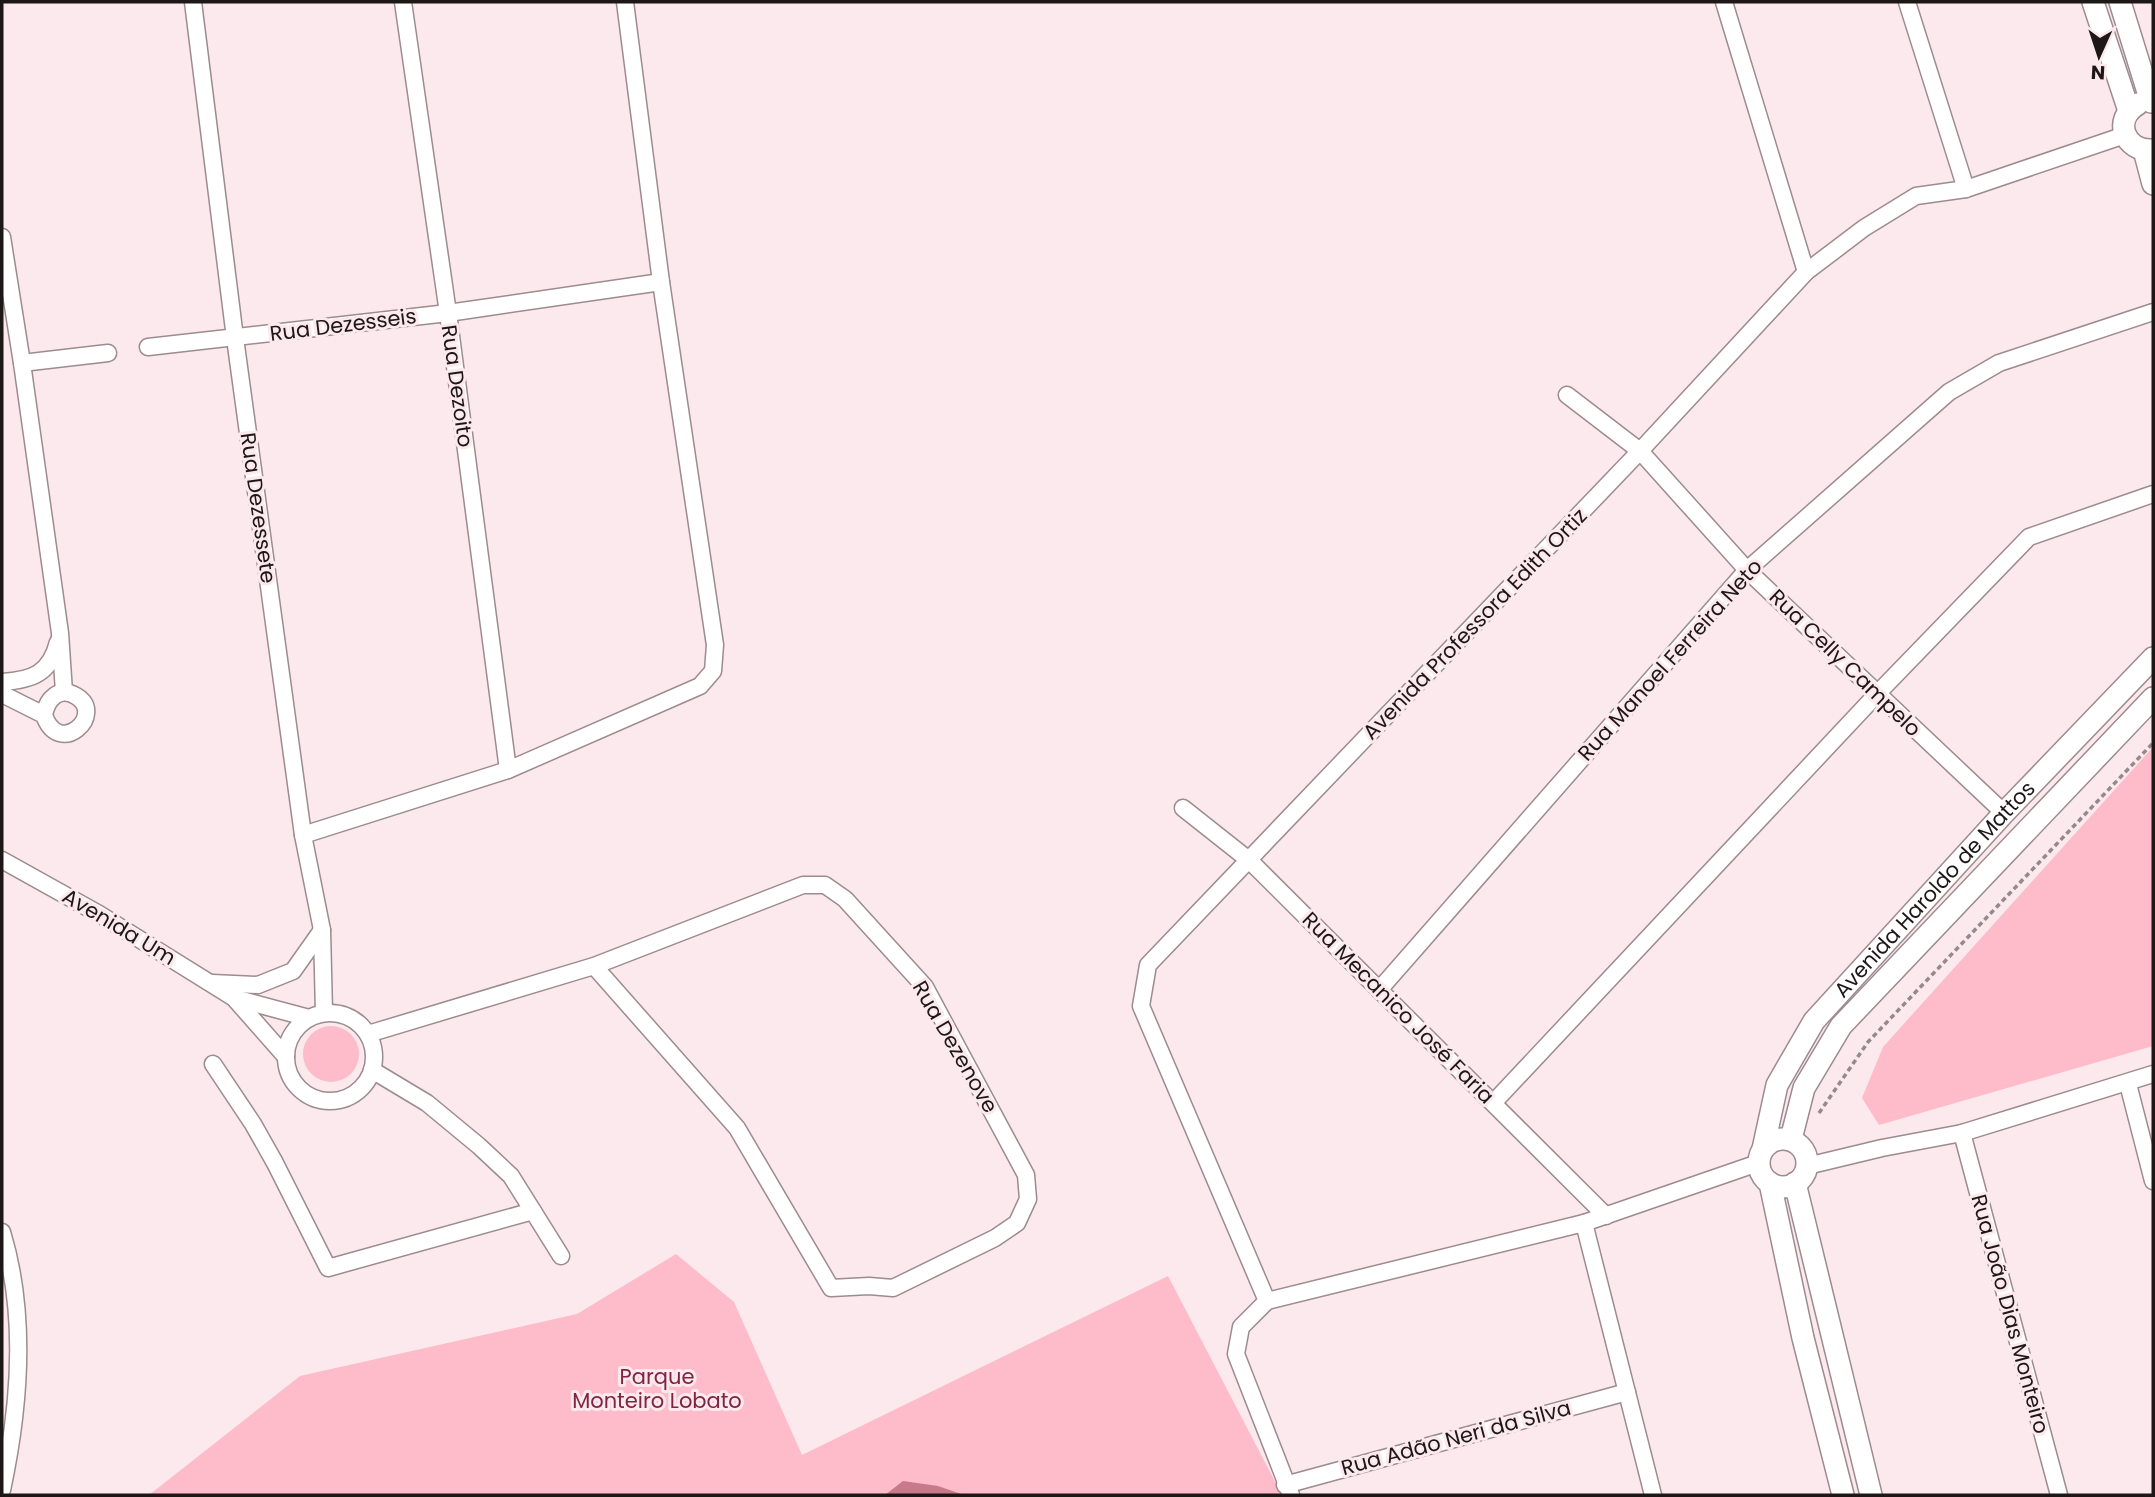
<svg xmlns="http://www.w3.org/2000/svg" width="2155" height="1497" viewBox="0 0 2155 1497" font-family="Poppins,sans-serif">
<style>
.green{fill:#febbc9}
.water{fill:#c77a8c}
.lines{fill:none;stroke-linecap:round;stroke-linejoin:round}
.minor-casing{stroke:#9c8b8f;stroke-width:19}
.tertiary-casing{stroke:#9c8b8f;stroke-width:24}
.path{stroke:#96898c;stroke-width:3.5;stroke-dasharray:5 3.5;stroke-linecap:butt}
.minor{stroke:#fff;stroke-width:16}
.tertiary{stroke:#fff;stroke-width:21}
.labels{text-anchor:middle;stroke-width:6;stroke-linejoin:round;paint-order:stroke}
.street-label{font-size:21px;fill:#1d1718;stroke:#fce9ed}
.park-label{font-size:21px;fill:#802442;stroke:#fce9ed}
</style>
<rect width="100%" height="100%" fill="#fce9ed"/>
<g class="green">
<polygon points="2153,747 2153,1046 1879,1125 1862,1098 1883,1047"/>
<circle cx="331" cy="1054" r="28"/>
<polygon points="676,1254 734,1302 802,1455 1168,1276 1282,1495 149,1495 300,1376 577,1314"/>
</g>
<polygon class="water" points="903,1481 938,1486 964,1495 885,1495"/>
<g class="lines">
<g class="minor-casing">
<g id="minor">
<polyline points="193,2 235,338 303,835 322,930 324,1013"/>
<polyline points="403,2 448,313 508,770"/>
<polyline points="1724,2 1806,272"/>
<polyline points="1907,2 1966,189"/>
<polyline points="2,237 22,363 60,633 64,692"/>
<polyline points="148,347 448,313 661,282"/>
<polyline points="22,363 108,353"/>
<polyline points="1567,395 1640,451 1747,570 2004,813"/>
<path d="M2,682C32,680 50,674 58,642"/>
<path d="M2,694L44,715C59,759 107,714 76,696C59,686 47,699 44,715"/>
<polyline points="1183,808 1250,861 1606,1216"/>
<polyline points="303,835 508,770 700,686 713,671 715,645 661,282 625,2"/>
<polyline points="2,860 99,914 234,998 286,1057"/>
<polyline points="212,983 258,985 293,971 322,930"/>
<polyline points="1379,990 1747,570 1949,392 1999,363 2153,312"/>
<polyline points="234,998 309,1018"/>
<circle cx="330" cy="1057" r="44"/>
<polyline points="368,1034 594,966 803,885 825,885 845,899 925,987 1026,1175 1028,1199 1017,1223 995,1238 893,1288 869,1286 831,1288 737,1128 594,966"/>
<polyline points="213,1064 253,1124 275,1163 328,1268 533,1211"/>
<polyline points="372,1070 427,1103 479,1146 511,1176 561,1256"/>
<polyline points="2128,1084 2153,1181"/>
<polyline points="1494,1102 1877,694 2029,537 2153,494"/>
<polyline points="1962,1133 2059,1495"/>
<polyline points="1807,1166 1882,1148 1962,1133 2153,1074"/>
<polyline points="1584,1223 1653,1495"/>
<path d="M2,1232C27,1314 20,1406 2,1490"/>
<polyline points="1267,1301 1141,1006 1148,965 1640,451 1806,272 1864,228 1916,196 1966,189 2125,135"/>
<polyline points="1267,1301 1584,1223 1758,1163"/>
<polyline points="1267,1301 1241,1327 1236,1354 1291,1495"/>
<polyline points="1285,1485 1627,1392"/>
</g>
</g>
<g class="tertiary-casing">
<g id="tertiary">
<polyline points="2093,2 2129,111"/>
<polyline points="2120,2 2151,102"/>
<path d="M2138,104C2112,119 2124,152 2153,150"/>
<polyline points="2144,150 2153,184"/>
<circle cx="1783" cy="1163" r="24"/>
<polyline points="1791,1139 1804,1088 1841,1026 2153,698"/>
<path id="s1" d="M1763,1149L1777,1085L1814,1021L2004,813L2153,658"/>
<polyline points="1770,1183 1803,1338 1843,1495"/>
<polyline points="1795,1183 1871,1495"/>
</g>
</g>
<polyline class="path" points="1819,1113 1868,1042 2153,743"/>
<use href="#minor" class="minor"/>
<use href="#tertiary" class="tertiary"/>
</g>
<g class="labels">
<g class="street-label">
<text transform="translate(343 325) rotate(-7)" y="7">Rua Dezesseis</text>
<text transform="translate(457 386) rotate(82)" y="7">Rua Dezoito</text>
<text transform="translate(258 508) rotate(82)" y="7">Rua Dezessete</text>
<text transform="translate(1475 624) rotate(-46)" y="7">Avenida Professora Edith Ortiz</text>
<text transform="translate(1670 660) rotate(-48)" y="7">Rua Manoel Ferreira Neto</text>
<text transform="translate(1845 663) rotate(44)" y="7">Rua Celly Campelo</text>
<text dy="7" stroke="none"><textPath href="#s1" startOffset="318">Avenida Haroldo de Mattos</textPath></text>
<text transform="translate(119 927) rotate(31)" y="7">Avenida Um</text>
<text transform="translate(1398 1008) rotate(45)" y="7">Rua Mecanico José Faria</text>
<text transform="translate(955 1047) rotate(60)" y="7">Rua Dezenove</text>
<text transform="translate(2010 1314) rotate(75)" y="7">Rua João Dias Monteiro</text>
<text transform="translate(1456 1438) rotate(-15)" y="7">Rua Adão Neri da Silva</text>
</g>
<g class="park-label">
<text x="657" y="1384">Parque<tspan x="657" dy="24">Monteiro Lobato</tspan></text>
</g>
</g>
<rect width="2155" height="1497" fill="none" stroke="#1d1718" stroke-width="7"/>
<g transform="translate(2099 56) rotate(183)" stroke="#fce9ed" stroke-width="5" paint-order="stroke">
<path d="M0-5L12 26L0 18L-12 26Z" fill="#1d1718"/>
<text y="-10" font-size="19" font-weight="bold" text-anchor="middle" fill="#1d1718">N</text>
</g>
</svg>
